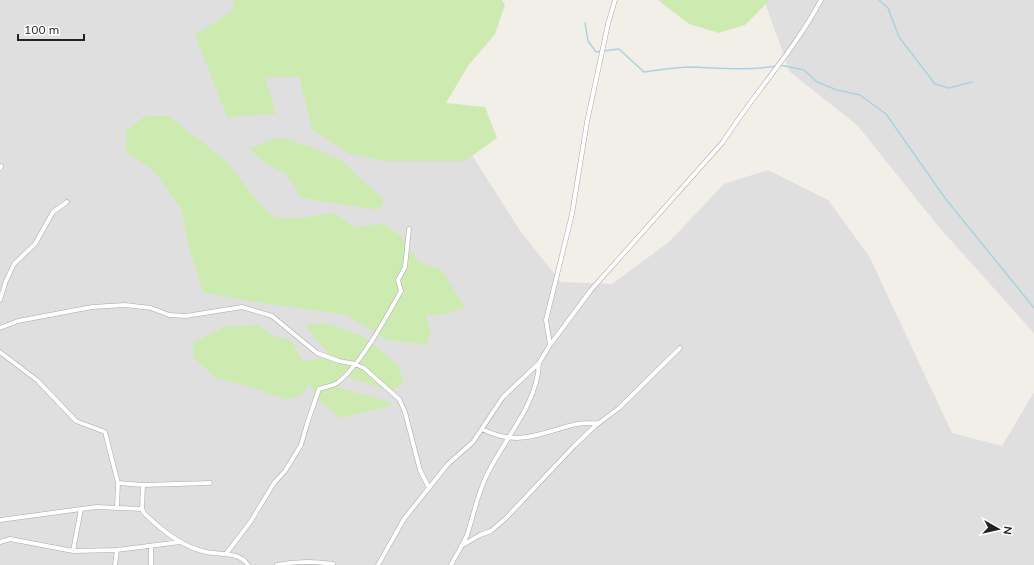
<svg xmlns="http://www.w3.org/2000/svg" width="1034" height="565" font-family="Mulish,sans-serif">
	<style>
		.residential { fill: #e0dfdf }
		.grass { fill: #cdebb0 }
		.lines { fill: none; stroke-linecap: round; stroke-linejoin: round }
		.stream { stroke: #aad3df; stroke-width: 1.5 }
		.minor-casing { stroke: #a9a9a9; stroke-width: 5 }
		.minor { stroke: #fff; stroke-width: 4 }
	</style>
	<rect width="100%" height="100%" fill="#f2efe9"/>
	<path class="residential" d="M0,0h278l183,138 60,94 40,50 51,2 57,-42 55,-58 44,-14 60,30 41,56 83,177 50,13 32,-54v173h-1034z
		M764,0h270v333l-96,-107 -81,-101 -67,-53z"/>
	<path class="grass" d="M234,0h268l3,5 -10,29 -27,32 -22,37 39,4 12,31 -32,23h-81l-34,-7 -38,-25 -13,-52h-34l11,37 -49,3 -32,-82 37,-24z
		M658,0h112l-25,25 -26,8 -30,-9z
		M145,116h23l24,18 36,29 30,39 18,16h23l36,-5 21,15 26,-5 18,12 19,27 22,7 24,38 -24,8h-15l5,18 -5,12 -41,-6 -38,-24 -98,-14 -46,-9 -14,-44 -8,-40 -28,-38 -27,-17v-22z
		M279,137l30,9 32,14 43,40 -5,10 -77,-12 -16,-24 -23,-12 -13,-14z
		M326,323l37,13 34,28 7,17 -12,11 -45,-16 -13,8c19,12 39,9 59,21l-52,13 -22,-17 -9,-17 -8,10 -15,6 -39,-14 -33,-8 -22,-21v-14l31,-16 34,-2 15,11 18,4 12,21 28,-4 -26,-32z"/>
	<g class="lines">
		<path class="stream" d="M879,0l9,8 11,29 36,47 14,4 23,-6
			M585,23l3,18 8,11 23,-3 25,23c15,-2 31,-5 46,-5 29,1 57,4 86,-1
			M780,65l24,5 13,12 20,8 23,5 26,19 59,84 89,110"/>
		<g class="minor-casing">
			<path id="minor" d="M0,168l1,-2
				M0,300l6,-19 8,-17 21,-20 18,-32 14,-10
				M0,328l18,-7 74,-14 33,-2 26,3 18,7 17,1 56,-9 30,9 45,37 22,8 16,3 9,4 35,31 6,13 15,58 9,18
				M550,345l-4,-25 26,-106 15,-92 21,-98 7,-24
				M0,352l38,29 38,40 29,11 13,51 -1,24
				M482,429c38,19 59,3 95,-5 7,-1 14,-1 22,-1
				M118,483l25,2 67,-2
				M143,485l-1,24 2,4c16,16 39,34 62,39 13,3 33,-1 42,13
				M0,520l96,-13 46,2
				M0,542l10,-3 63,12 44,-1 -2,15
				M461,546l19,-11 11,-4 15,-13 68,-72 21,-20 24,-18 61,-60
				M117,550l63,-8
				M73,551l8,-42
				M226,554l25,-33 23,-38 11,-12 16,-26 6,-21 12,-35c6,-2 13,-3 18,-6 23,-17 50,-67 64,-92l-3,-11 7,-13 4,-38
				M151,565v-18
				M277,565c19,-4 37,-4 56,-1
				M378,565l26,-46 44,-55 25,-22 30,-45 36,-34 11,-18 41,-55 132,-148c31,-49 71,-91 98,-142
				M451,565c5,-10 12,-20 16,-30 6,-18 10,-38 18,-56 17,-38 52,-73 54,-115"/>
		</g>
		<use href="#minor" class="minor"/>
	</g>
	<g transform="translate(998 529) rotate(98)" stroke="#ffffff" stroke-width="3" paint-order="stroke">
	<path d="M0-3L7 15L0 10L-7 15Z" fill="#222222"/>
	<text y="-6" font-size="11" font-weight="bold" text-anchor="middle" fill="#222222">N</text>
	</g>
	<path d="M18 34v6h66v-6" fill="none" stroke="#222222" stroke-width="2"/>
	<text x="24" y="34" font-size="12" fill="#222222" stroke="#ffffff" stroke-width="3" paint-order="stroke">100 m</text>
</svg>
